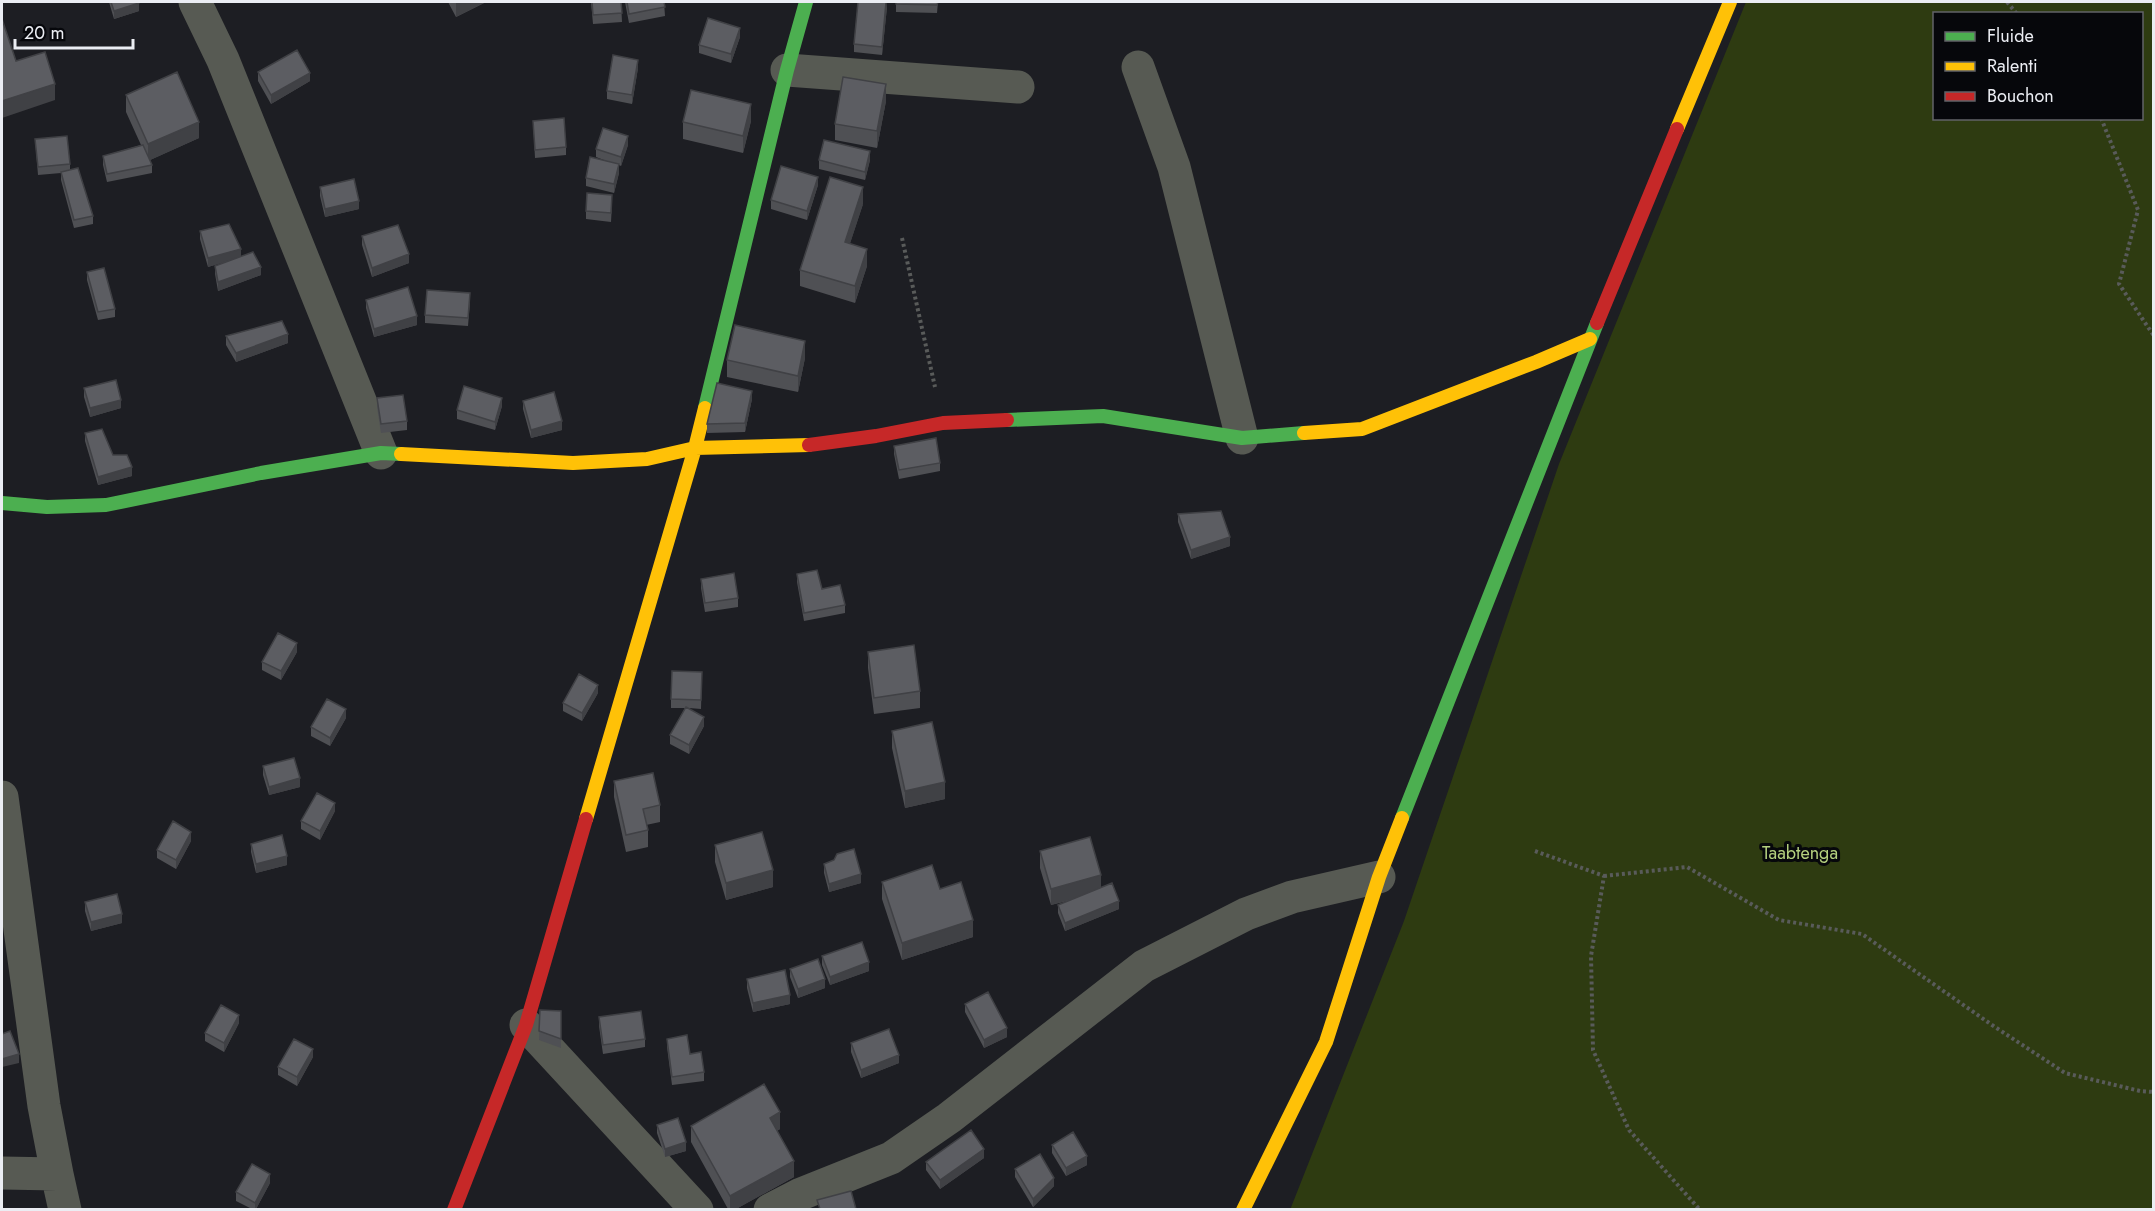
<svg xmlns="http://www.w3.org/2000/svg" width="2155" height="1211" font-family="Jost,sans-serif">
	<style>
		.green { fill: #2e3b11; fill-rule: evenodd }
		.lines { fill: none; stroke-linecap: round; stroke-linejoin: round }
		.path { stroke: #595b5a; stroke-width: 4; stroke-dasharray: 3 3; stroke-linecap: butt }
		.street { stroke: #575a53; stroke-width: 33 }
		.fast { stroke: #4caf50; stroke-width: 14 }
		.slow { stroke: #ffc107; stroke-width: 14 }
		.jam { stroke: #c62828; stroke-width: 14 }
		.wall { fill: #4f5054 }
		.shaded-wall { fill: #404145 }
		.building { fill: #5c5d62; stroke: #404145; stroke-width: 1.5 }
		.labels { text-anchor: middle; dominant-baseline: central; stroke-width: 6; stroke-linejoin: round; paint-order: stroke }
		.park-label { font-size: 18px; fill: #b4d07e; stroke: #06070b }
	</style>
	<rect width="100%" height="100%" fill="#1d1e23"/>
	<path class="green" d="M1746,2h407v1207l-863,1 114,-289 155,-457zM1934,14h208v104h-208z"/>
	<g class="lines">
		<path class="path" d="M2007,2l10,12
			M2101,118l37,92 -19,74 35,52
			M902,238l33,149
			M1535,851l69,25 -13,80 2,94 36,80 71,80
			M1604,876l83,-9 92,53 83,14 130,91 73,48 75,18 14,1"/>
		<path class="street" d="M195,2l28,58 158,393
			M1138,67l36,100 68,271
			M787,70l231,17
			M2,797l42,309 13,68 -55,-1
			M526,1025l171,185
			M57,1174l8,36
			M770,1210l31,-16 90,-36 58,-40 195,-152 102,-52 46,-17 87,-20"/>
		<path class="fast" d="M705,408l82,-338 19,-68
			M1007,420l96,-4 139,22 62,-5
			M2,503l45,4 59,-2 155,-32 120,-20 20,1
			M1402,818l195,-495"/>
		<path class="slow" d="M1677,129l53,-127
			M1304,433l58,-4 174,-67 54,-23
			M401,454l172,9 74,-4 48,-11 114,-3
			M586,819l109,-371 10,-40
			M1243,1210l83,-168 53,-165 23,-59"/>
		<path class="jam" d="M1597,323l80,-194
			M809,445l67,-9 67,-13 64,-3
			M454,1210l72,-185 60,-206"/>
	</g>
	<path class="wall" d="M109,2h30v9l-25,8z
		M448,2h38l-30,15z
		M591,2h30l1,20 -29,2z
		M625,2h39l1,14 -36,7z
		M938,2l-1,11 -41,-1v-8z
		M887,7l-5,48 -28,-3v-8z
		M740,37l-9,26 -32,-10v-8z
		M638,68l-6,36 -25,-5v-8z
		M258,72l52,9 -39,23 -13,-23z
		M126,95l73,43 -49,22 2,5v8l-45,9 -4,-17v-9l38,-11 -15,-33z
		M886,101l-9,47 -42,-8v-16z
		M533,121l33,26v8l-31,3z
		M751,121l-8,32 -60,-14v-17z
		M35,139l35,25v6l23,46v8l-19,4 -13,-48v-7l-23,2z
		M628,145l-7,21 -2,-1v8l-5,20 -28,-7v-8l23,-16 -13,-5v-8z
		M819,160h51l-5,20 -46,-11z
		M818,185l-11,35 -36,-11v-9z
		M320,187l39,22 -34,8 -5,-21z
		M612,204l-1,18 -25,-3v-8z
		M863,204l-13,39 17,23 -12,37 -55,-17v-16z
		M200,231l41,25 20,19 -43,16 -3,-17v-8l9,-4 -16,5 -8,-28z
		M362,236l47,27 -37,14 -10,-32z
		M87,272l28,37v8l-17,3 -11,-40z
		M366,300l51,25 -43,12 -8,-29z
		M470,302l-2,24 -43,-3v-8z
		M226,336l62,7 -52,19 -10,-17z
		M805,358l-7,34 -71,-15v-17z
		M84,388l37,20 -31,9 -6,-20z
		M377,398l30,23v9l-26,3 -4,-26z
		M752,399l-7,33 -38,1v-9z
		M523,401l39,29 -31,8 -8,-29z
		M502,406l-7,24 -38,-11v-9z
		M85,433l47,43 -34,9 -13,-44z
		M894,446l46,17v8l-41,8 -5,-25z
		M1178,514l52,32 -39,13 -13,-37z
		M797,574l48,31v8l-41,8 -7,-39z
		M701,579l37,19v9l-33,5 -4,-24z
		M297,652l-16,28 -19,-10v-8z
		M868,652l52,39v17l-46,6 -6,-46z
		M702,672l-1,37 -12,-1 15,18 -15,28 -19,-10v-9l15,-27h-14v-9z
		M598,693l-16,28 -19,-10v-8z
		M346,718l-16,28 -19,-10v-9z
		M892,731l53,68 -40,9 -13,-60z
		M263,766l37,21 -31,8 -6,-20z
		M614,781l46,24v17l-14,3 2,5v17l-22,5 -12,-55z
		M335,811l-15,29 -19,-11v-8z
		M191,841l-15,28 -19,-11v-8z
		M251,844l36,21 -31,8 -5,-21z
		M715,845l58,42 -47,13 -11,-38z
		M1040,851l61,36 18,22 -54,22 -7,-18v-8l9,-4 -16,4 -11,-37z
		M824,864l37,19 -32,9 -5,-19z
		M882,882l58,7 33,48 -71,23 -20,-61z
		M85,902l37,21 -31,8 -6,-20z
		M822,956l47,15 -39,14 -8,-20z
		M790,969l35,19 -27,10 -8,-21z
		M747,979l43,25 -37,8 -6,-24z
		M965,1004l42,33 -23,11 -19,-36z
		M540,1010l21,1v37l-22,-8z
		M599,1017l46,22v8l-42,7 -4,-28z
		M239,1023l-15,29 -19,-11v-8z
		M667,1039l37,33v9l-32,4 -5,-38z
		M851,1043l48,20 -38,15 -10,-26z
		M313,1057l-16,29 -19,-11v-8z
		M657,1125l29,26 -21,6 -8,-24z
		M691,1126l89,3 -3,2 17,46 -58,32h-8l-37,-67z
		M1052,1145l35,20 -21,11 -14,-23z
		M984,1158l-44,31 -14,-19v-8z
		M1015,1169l39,17 -21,21 -18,-30z
		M270,1183l-14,26h-4l-16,-8v-9z"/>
	<path class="shaded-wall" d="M456,2h30l-30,15z
		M886,2l1,5 -5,48v-8z
		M139,3v8l-25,8v-8z
		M740,28v9l-9,26v-9z
		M638,60v8l-6,36v-9z
		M310,73v8l-39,23v-9z
		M55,84v16l-53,18v-17z
		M886,84v17l-9,47v-17z
		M751,104v17l-8,32v-17z
		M199,122v16l-51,23v-17z
		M628,136v9l-7,21v-9z
		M870,151v9l-5,20v-8z
		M619,164v9l-5,20v-9z
		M818,177v8l-11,35v-9z
		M863,187v17l-18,55v-17z
		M359,201v8l-34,8v-8z
		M241,249v8l-33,10v-9z
		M867,249v17l-12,37v-17z
		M409,254v9l-37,14v-9z
		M261,267v8l-43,16v-9z
		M417,316v9l-43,12v-8z
		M288,334v9l-52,19v-9z
		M805,341v17l-7,34v-16z
		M752,391v8l-7,33v-9z
		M502,398v8l-7,24v-8z
		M121,400v8l-31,9v-9z
		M562,421v9l-31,8v-8z
		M132,467v9l-34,9v-8z
		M1230,537v9l-39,13v-9z
		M297,643v9l-16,28v-9z
		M598,685v8l-16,28v-8z
		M346,709v9l-16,28v-8z
		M704,717v9l-15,28v-9z
		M300,778v9l-31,8v-8z
		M945,782v17l-40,9v-17z
		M335,803v8l-15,29v-9z
		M191,832v9l-15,28v-9z
		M287,856v9l-31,8v-9z
		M773,870v17l-47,13v-17z
		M861,874v9l-32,9v-8z
		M1101,875v16l-50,14v-16z
		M1119,901v8l-54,22v-8z
		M122,914v9l-31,8v-9z
		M973,920v17l-71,23v-17z
		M869,962v9l-39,14v-8z
		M825,979v9l-27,10v-9z
		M790,995v9l-37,8v-9z
		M239,1015v8l-15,29v-9z
		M1007,1028v9l-23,11v-8z
		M313,1049v8l-16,29v-9z
		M19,1054v9l-17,4v-8z
		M899,1055v8l-38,15v-8z
		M780,1112v17l-10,6v-17z
		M686,1142v9l-21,6v-8z
		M984,1149v9l-44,31v-9z
		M1087,1156v9l-21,11v-8z
		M794,1161v16l-58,32h-6v-13z
		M270,1174v9l-14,26h-1v-6z
		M1054,1178v8l-21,21v-8z"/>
	<path class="building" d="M111,2h28v1l-25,8z
		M592,2h29l1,11 -29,2z
		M627,2h37l1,5 -36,7z
		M858,2h28l-4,45 -28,-3z
		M896,2h42l-1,3 -41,-1z
		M708,18l32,10 -9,26 -32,-9z
		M2,19l14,42 29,-9 10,32 -53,17z
		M297,50l13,23 -39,22 -13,-23z
		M613,55l25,5 -6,35 -25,-4z
		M177,72l22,50 -51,22 -22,-49z
		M843,77l43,7 -9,47 -42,-7z
		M691,90l60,14 -8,32 -60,-14z
		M564,118l2,29 -31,3 -2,-29z
		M603,128l25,8 -7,21 -25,-8z
		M67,136l3,28 -32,3 -3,-28z
		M824,140l46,11 -5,21 -46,-12z
		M143,145l9,20 -45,9 -4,-18z
		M590,157l29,7 -5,20 -28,-6z
		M781,166l37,11 -11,34 -36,-11z
		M78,168l15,48 -19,4 -13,-48z
		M830,177l33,10 -18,55 22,7 -12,37 -55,-16z
		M354,179l5,22 -34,8 -5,-22z
		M587,193l25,2 -1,18 -25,-2z
		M229,224l12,25 -33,9 -8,-27z
		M398,225l11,29 -37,14 -10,-32z
		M253,252l8,15 -43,15 -3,-16z
		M104,268l11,41 -17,3 -11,-40z
		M408,287l9,29 -43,13 -8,-29z
		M427,290l43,3 -2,25 -43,-3z
		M282,321l6,13 -52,19 -10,-17z
		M735,325l70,16 -7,35 -71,-16z
		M116,380l5,20 -31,8 -6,-20z
		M717,383l35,8 -7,32 -38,1z
		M464,386l38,12 -7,24 -38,-12z
		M554,392l8,29 -31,9 -8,-29z
		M403,395l4,26 -26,3 -4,-26z
		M102,429l11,26h14l5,12 -34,10 -13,-44z
		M936,438l4,25 -41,7 -5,-24z
		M1221,511l9,26 -39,13 -13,-36z
		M817,570l5,19 18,-4 5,20 -41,8 -7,-39z
		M734,573l4,25 -33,5 -4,-24z
		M278,633l19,10 -16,28 -19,-9z
		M914,645l6,46 -46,7 -6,-46z
		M672,671l30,1 -1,28 -30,-1z
		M579,674l19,11 -16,28 -19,-10z
		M327,699l19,10 -16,29 -19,-11z
		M686,707l18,10 -15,28 -19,-10z
		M932,722l13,60 -40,9 -13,-60z
		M294,758l6,20 -31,9 -6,-21z
		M653,773l7,32 -17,4 5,21 -22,5 -12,-54z
		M317,793l18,10 -15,28 -19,-10z
		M173,821l18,11 -15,28 -19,-10z
		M762,832l11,38 -47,13 -11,-38z
		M282,835l5,21 -31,8 -5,-20z
		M1090,837l11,38 -50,14 -11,-38z
		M854,849l7,25 -32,10 -5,-20 10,-4 3,-6z
		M932,865l8,24 21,-7 12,38 -71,23 -20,-61z
		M1112,883l7,18 -54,22 -7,-18z
		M117,894l5,20 -31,8 -6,-20z
		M862,942l7,20 -39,15 -8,-21z
		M818,959l7,20 -27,10 -8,-20z
		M785,970l5,25 -37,8 -6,-24z
		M988,992l19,36 -23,12 -19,-36z
		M221,1005l18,10 -15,28 -19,-10z
		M540,1010l21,1v28l-22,-8z
		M641,1011l4,28 -42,6 -4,-28z
		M889,1029l10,26 -38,15 -10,-27z
		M10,1031l9,23 -17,5v-25z
		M687,1035l3,19 11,-2 3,20 -32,5 -5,-38z
		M294,1039l19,10 -16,28 -19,-10z
		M764,1084l16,28 -10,6 24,43 -64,35 -39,-70z
		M678,1118l8,24 -21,7 -8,-24z
		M971,1130l13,19 -44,31 -14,-18z
		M1073,1132l14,24 -21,12 -14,-23z
		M1040,1154l14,24 -21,21 -18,-30z
		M252,1164l18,10 -15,29 -19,-11z
		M851,1191l5,18h-36l-3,-9z"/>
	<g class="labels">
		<g class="park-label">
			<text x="1800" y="853">Taabtenga</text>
		</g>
	</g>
	<rect width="2155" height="1211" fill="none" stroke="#ebedf3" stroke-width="6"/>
	<rect x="1933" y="12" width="210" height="108" fill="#06070b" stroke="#626368" stroke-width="1.5"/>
	<rect x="1945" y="32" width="30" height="9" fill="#4caf50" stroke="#626368" stroke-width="1.5"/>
	<text x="1987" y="42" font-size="18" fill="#ebedf3">Fluide</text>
	<rect x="1945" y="62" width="30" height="9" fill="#ffc107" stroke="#626368" stroke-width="1.5"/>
	<text x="1987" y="72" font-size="18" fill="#ebedf3">Ralenti</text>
	<rect x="1945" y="92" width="30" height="9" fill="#c62828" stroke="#626368" stroke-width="1.5"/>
	<text x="1987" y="102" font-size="18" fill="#ebedf3">Bouchon</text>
	<path d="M15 39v9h118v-9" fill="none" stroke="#ebedf3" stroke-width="3"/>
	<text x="24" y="39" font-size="18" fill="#ebedf3" stroke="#06070b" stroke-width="4.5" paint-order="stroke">20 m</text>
</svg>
